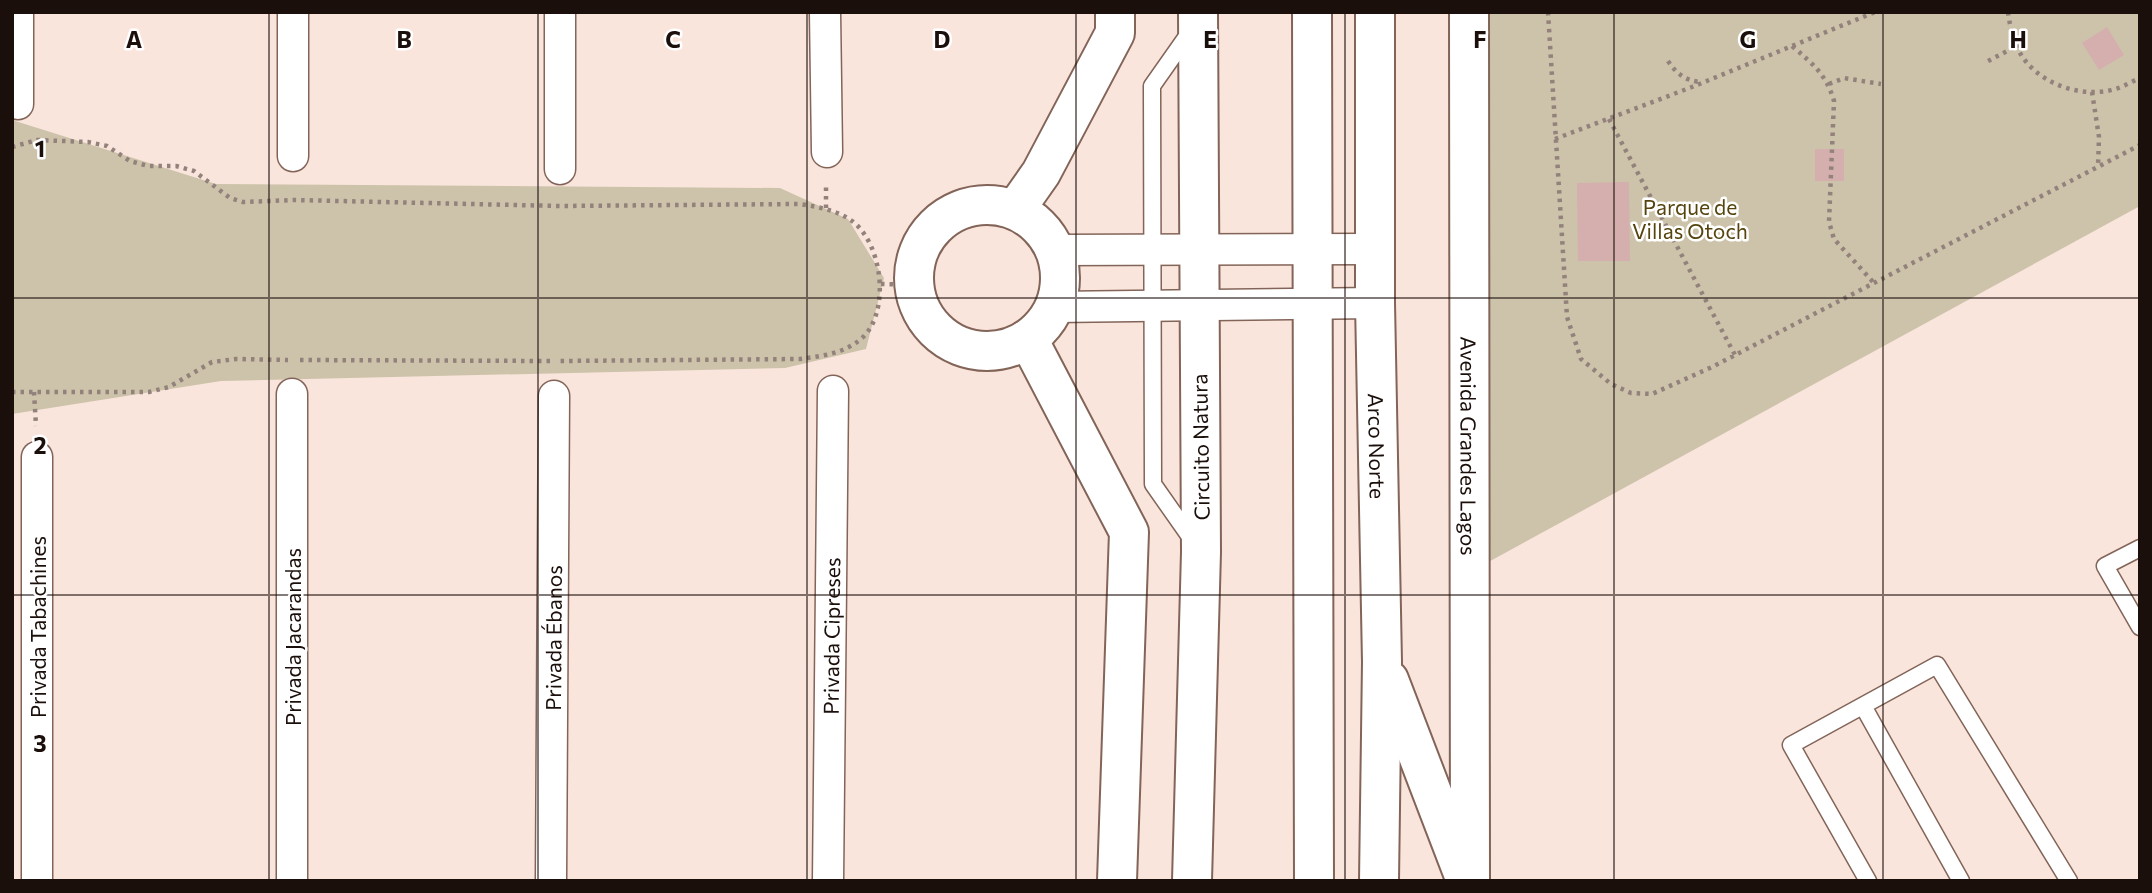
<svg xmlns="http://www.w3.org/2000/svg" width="2152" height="893" font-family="Commissioner,sans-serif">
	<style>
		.green { fill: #cdc3aa }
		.building { fill: #d4afad }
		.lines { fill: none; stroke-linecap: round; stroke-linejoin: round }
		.lane-casing { stroke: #836458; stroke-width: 19 }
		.street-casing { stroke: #836458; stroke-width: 33 }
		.secondary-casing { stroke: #836458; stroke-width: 42 }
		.primary-casing { stroke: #836458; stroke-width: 42 }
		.path { stroke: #93827b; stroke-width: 4.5; stroke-dasharray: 3.5 5; stroke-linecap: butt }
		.lane { stroke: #fff; stroke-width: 16 }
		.street { stroke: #fff; stroke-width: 30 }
		.secondary { stroke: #fff; stroke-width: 38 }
		.primary { stroke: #fff; stroke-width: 38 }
		.grid { fill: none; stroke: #1b0f0b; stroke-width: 2; stroke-opacity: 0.55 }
		.labels { text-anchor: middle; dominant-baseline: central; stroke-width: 5; stroke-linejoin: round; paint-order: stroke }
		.park-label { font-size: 21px; fill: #56440e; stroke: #fff }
		.street-label { font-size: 21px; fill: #1b0f0b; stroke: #fff }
		.grid-label { font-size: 23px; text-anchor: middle; font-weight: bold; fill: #1b0f0b; stroke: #fff; stroke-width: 5; stroke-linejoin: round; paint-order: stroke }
	</style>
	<rect width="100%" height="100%" fill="#fae5dc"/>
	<path class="green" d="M1484,12h656v194l-657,359z
		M12,120l204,64 564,4 68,31 36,59 -18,71 -81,19 -564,13 -209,33z"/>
	<path class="building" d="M2107,27l17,28 -25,15 -17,-27z
		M1815,149h29v32h-29z
		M1629,182l1,79h-52l-1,-78z"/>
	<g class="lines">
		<g class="lane-casing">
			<path id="lane" d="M1190,32l-38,54 1,398 40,57
				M2140,548l-35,18 35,61
				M1863,706l98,175
				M1868,881l-77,-136 146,-80 132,216"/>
		</g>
		<g class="street-casing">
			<g id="street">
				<path d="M293,12v144"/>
				<path d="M560,12v157"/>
				<path d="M825,12l2,140"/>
				<path d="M18,104v-92"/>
				<path d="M1055,250l321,-1"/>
				<path d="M1055,307l320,-4"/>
				<path d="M292,394v487"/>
				<path d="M37,881v-424"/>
				<path id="s1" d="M551,881l3,-485"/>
				<path id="s2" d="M828,881l5,-490"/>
			</g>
		</g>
		<g class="secondary-casing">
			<g id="secondary">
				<path id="s3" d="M1469,12l1,869"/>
				<circle cx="987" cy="278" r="73"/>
				<path d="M1015,210l26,-37 74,-140v-21"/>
				<path d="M1028,339l101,193 -12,349"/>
				<path d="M1192,881l9,-329 -3,-540"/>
			</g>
		</g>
		<g class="primary-casing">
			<g id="primary">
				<path d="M1312,12l2,869"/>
				<path id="s4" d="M1375,12v291l7,359 -3,219"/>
				<path d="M1389,680l77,201"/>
			</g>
		</g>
		<path class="path" d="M1548,12l19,305 14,42 30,25 20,9 21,1 60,-27 428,-222
			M2008,12c2,15 5,28 12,41 18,31 62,46 95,36 9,-2 17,-8 25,-11
			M1792,46c21,18 34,28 42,55l-5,121 5,17 40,44
			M1668,61c8,12 17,20 33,21
			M1988,61l29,-15
			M1829,84l15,-6 37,6
			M2092,92l7,45 -1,30
			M1609,119l126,236
			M1555,139l137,-52 183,-75
			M12,147l25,-7 51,2 19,4 23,15 18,5h28l18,5 36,27 13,4 51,-2 266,6 240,-2c18,3 37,6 52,17 31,23 39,92 9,118 -18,15 -40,17 -61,20l-241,2
			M826,208v-23
			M881,284l33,1
			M300,360l250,1
			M12,392h137l20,-5 43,-25 24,-3 52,1
			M34,392l2,34"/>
		<use href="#lane" class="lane"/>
		<use href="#street" class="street"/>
		<use href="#secondary" class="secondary"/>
		<use href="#primary" class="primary"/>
	</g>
	<path class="grid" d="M269,12v869M538,12v869M807,12v869M1076,12v869M1345,12v869M1614,12v869M1883,12v869M12,298h2128M12,595h2128"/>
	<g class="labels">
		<g class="park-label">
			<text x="1690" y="206">Parque de<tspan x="1690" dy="24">Villas Otoch</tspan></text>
		</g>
		<g class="street-label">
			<text stroke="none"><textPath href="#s3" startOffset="434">Avenida Grandes Lagos</textPath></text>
			<text transform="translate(1200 447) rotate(-91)">Circuito Natura</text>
			<text stroke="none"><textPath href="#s4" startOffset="434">Arco Norte</textPath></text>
			<text transform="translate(37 627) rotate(-90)">Privada Tabachines</text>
			<text stroke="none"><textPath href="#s2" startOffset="245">Privada Cipreses</textPath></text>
			<text transform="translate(292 637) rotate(-90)">Privada Jacarandas</text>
			<text stroke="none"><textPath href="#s1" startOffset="243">Privada Ébanos</textPath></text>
		</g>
	</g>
	<g class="grid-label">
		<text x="134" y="48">A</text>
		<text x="404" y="48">B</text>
		<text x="673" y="48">C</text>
		<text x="942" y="48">D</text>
		<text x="1210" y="48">E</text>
		<text x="1480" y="48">F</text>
		<text x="1748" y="48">G</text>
		<text x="2018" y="48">H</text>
		<text x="40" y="157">1</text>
		<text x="40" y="454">2</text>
		<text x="40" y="752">3</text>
	</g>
	<rect width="2152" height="893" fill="none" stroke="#1b0f0b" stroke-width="28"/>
</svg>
